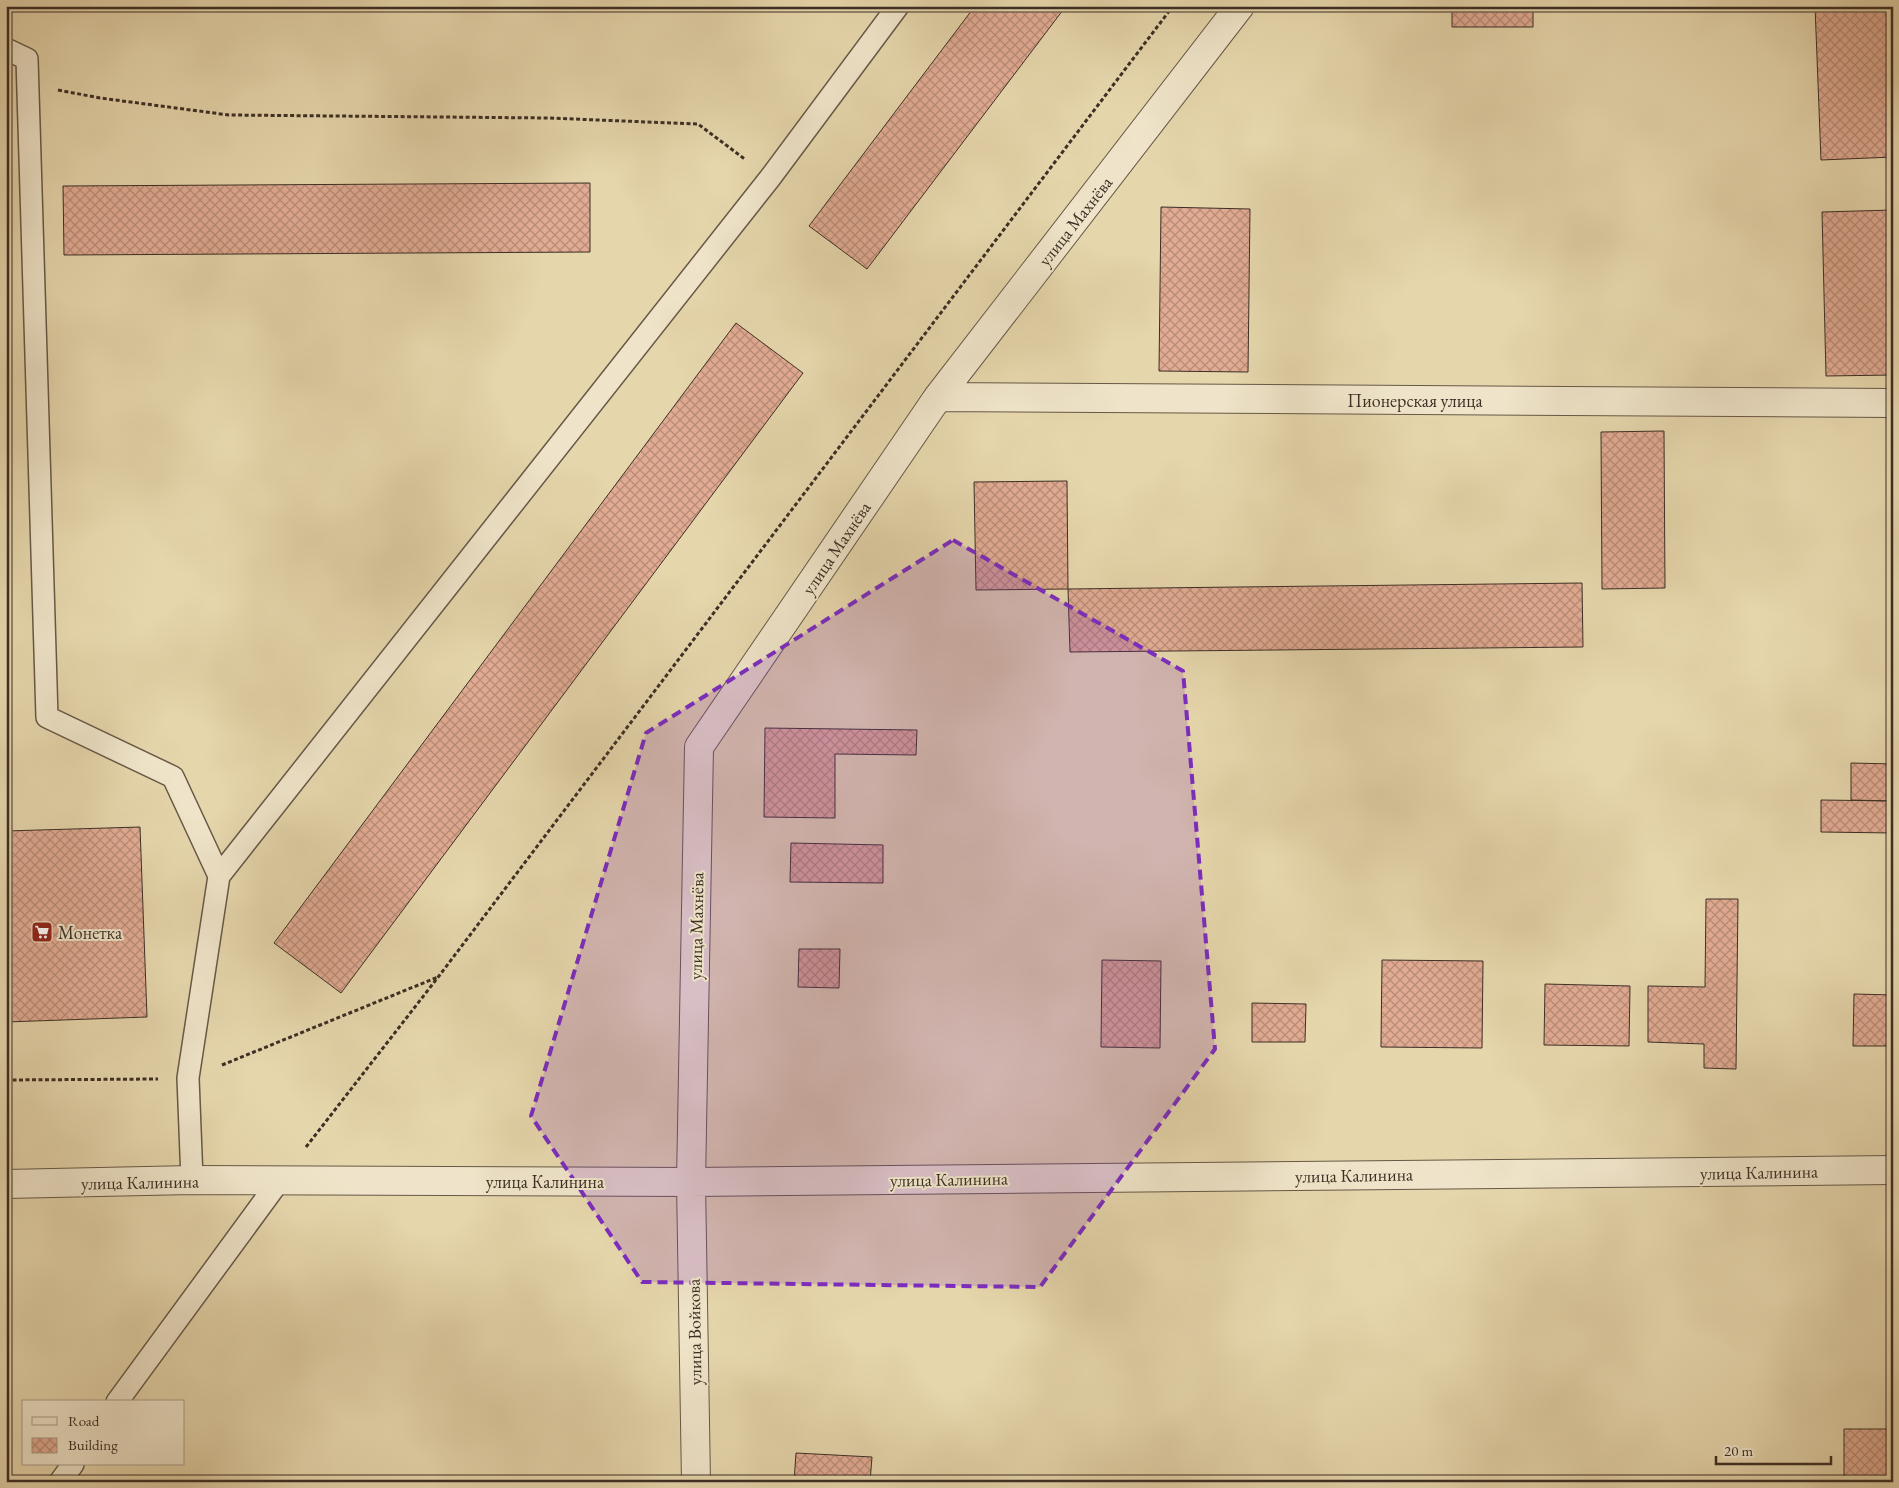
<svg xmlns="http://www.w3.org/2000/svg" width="1899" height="1488" font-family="'EB Garamond',serif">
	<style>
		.building { fill: url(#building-cross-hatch); stroke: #3c2f25 }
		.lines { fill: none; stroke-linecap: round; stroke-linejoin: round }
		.lane-casing { stroke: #665947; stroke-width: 24 }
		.street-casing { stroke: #665947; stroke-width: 30 }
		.path { stroke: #3c2f25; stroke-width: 3; stroke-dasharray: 4 2.5; stroke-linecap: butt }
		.lane { stroke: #efe4c9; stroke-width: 21 }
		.street { stroke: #efe4c9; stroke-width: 28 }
		.marked { fill: #7b2cbf; fill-opacity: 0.2; stroke: #7b2cbf; stroke-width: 4; stroke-dasharray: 10 6; stroke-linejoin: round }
		.labels { text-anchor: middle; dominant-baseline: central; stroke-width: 4; stroke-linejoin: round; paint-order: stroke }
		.street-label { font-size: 18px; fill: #3c2f25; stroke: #efe4c9 }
		.poi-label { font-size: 18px; fill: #3c2f25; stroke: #efe4c9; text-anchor: start }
	</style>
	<defs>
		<pattern id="building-cross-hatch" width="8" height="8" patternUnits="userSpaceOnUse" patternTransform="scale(1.25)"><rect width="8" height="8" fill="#e2ab93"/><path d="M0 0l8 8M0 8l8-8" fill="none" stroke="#b88c78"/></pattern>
	</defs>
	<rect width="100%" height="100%" fill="#e6d6ac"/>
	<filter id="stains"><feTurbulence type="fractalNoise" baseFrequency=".004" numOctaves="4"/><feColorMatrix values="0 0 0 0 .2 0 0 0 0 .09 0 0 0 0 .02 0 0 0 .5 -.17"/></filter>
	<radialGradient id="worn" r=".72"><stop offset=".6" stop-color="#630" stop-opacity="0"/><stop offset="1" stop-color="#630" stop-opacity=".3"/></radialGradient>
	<path class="building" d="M975,6h91l-199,263 -58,-43z
		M1452,6h81v21h-81z
		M1815,6h78v151l-72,3z
		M590,183v69l-526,3 -1,-69z
		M1161,207l89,2 -2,163 -89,-1z
		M1893,210v165l-67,1 -4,-164z
		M736,323l67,50 -462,620 -67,-50z
		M1664,431l1,157 -63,1 -1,-157z
		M1067,481l1,108 -92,1 -2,-108z
		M1582,583l1,64 -513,5 -2,-63z
		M765,728l152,2 -1,25 -81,-1v64l-71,-1z
		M1851,763l42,1v37l-42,-1z
		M1821,800l72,1v32l-72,-1z
		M140,827l7,190 -141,5v-191z
		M791,843l92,2v38l-93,-1z
		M1706,899h32l-2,170 -32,-1v-24l-56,-2v-56l57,1z
		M799,949h41l-1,39 -41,-1z
		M1102,960l59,1 -1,87 -59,-1z
		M1382,960l101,1 -1,87 -101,-1z
		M1545,984l85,2 -1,60 -85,-1z
		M1854,994l39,1v51h-40z
		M1252,1003l54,1 -1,38h-53z
		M1844,1429h49v53h-49z
		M796,1453l76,4 -2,25h-76z"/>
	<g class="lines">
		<g class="lane-casing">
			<path id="lane" d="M6,49l21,10 20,658 126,60 46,99 -31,202 4,102
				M219,876l551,-698 128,-172
				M117,1402l162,-221
				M60,1482l13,-18"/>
		</g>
		<g class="street-casing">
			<path id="street" d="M938,397l955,6
				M6,1184l186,-4 499,2 1202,-12
				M696,1482l-5,-300 8,-435 239,-350 302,-391"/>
		</g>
		<path class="path" d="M58,90l42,8 129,17 319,3 150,6 48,36
			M222,1065l216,-88
			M6,1080l152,-1
			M306,1147l133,-171 734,-970"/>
		<use href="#lane" class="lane"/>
		<use href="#street" class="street"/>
	</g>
	<path class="marked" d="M953,540l230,131 32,378 -175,238 -398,-5 -111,-166 115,-383z"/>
	<defs>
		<g id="supermarket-square" transform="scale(1.125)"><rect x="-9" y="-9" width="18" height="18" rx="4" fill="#8f2418" stroke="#efe4c9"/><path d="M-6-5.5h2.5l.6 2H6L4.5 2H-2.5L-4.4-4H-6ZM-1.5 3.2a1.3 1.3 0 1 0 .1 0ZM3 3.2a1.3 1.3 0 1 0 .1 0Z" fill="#fff"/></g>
	</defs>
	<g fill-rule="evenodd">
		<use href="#supermarket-square" x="42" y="932"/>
	</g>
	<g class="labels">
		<g class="street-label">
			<text transform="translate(1075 221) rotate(-52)">улица Махнёва</text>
			<text x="1415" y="400">Пионерская улица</text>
			<text transform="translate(836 548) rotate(-56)">улица Махнёва</text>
			<text transform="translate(696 926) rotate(-89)">улица Махнёва</text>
			<text transform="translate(1759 1172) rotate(-1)">улица Калинина</text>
			<text transform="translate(1354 1175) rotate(-1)">улица Калинина</text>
			<text transform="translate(949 1179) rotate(-1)">улица Калинина</text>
			<text x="545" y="1181">улица Калинина</text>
			<text transform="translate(140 1182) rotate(-1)">улица Калинина</text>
			<text transform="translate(694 1332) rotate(-91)">улица Войкова</text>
		</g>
		<g class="poi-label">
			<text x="58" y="932">Монетка</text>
		</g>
	</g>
	<rect width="1899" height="1488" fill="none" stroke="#e6d6ac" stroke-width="25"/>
	<rect x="8" y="8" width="1884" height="1473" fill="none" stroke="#3c2f25" stroke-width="2.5"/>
	<rect x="12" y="12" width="1874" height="1463" fill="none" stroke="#3c2f25"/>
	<rect x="22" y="1400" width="162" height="65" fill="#efe4c9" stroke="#a79c87"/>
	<rect x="32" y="1417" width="25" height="8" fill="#efe4c9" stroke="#a79c87"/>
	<text x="68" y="1426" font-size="15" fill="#3c2f25">Road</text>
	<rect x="32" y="1438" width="25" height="15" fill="url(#building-cross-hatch)" stroke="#a79c87"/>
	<text x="68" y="1450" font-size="15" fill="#3c2f25">Building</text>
	<path d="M1716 1456v8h115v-8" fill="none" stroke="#3c2f25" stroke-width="2.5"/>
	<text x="1724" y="1456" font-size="15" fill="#3c2f25" stroke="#efe4c9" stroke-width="4" paint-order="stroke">20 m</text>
	<rect width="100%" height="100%" filter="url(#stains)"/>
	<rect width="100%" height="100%" fill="url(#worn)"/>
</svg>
